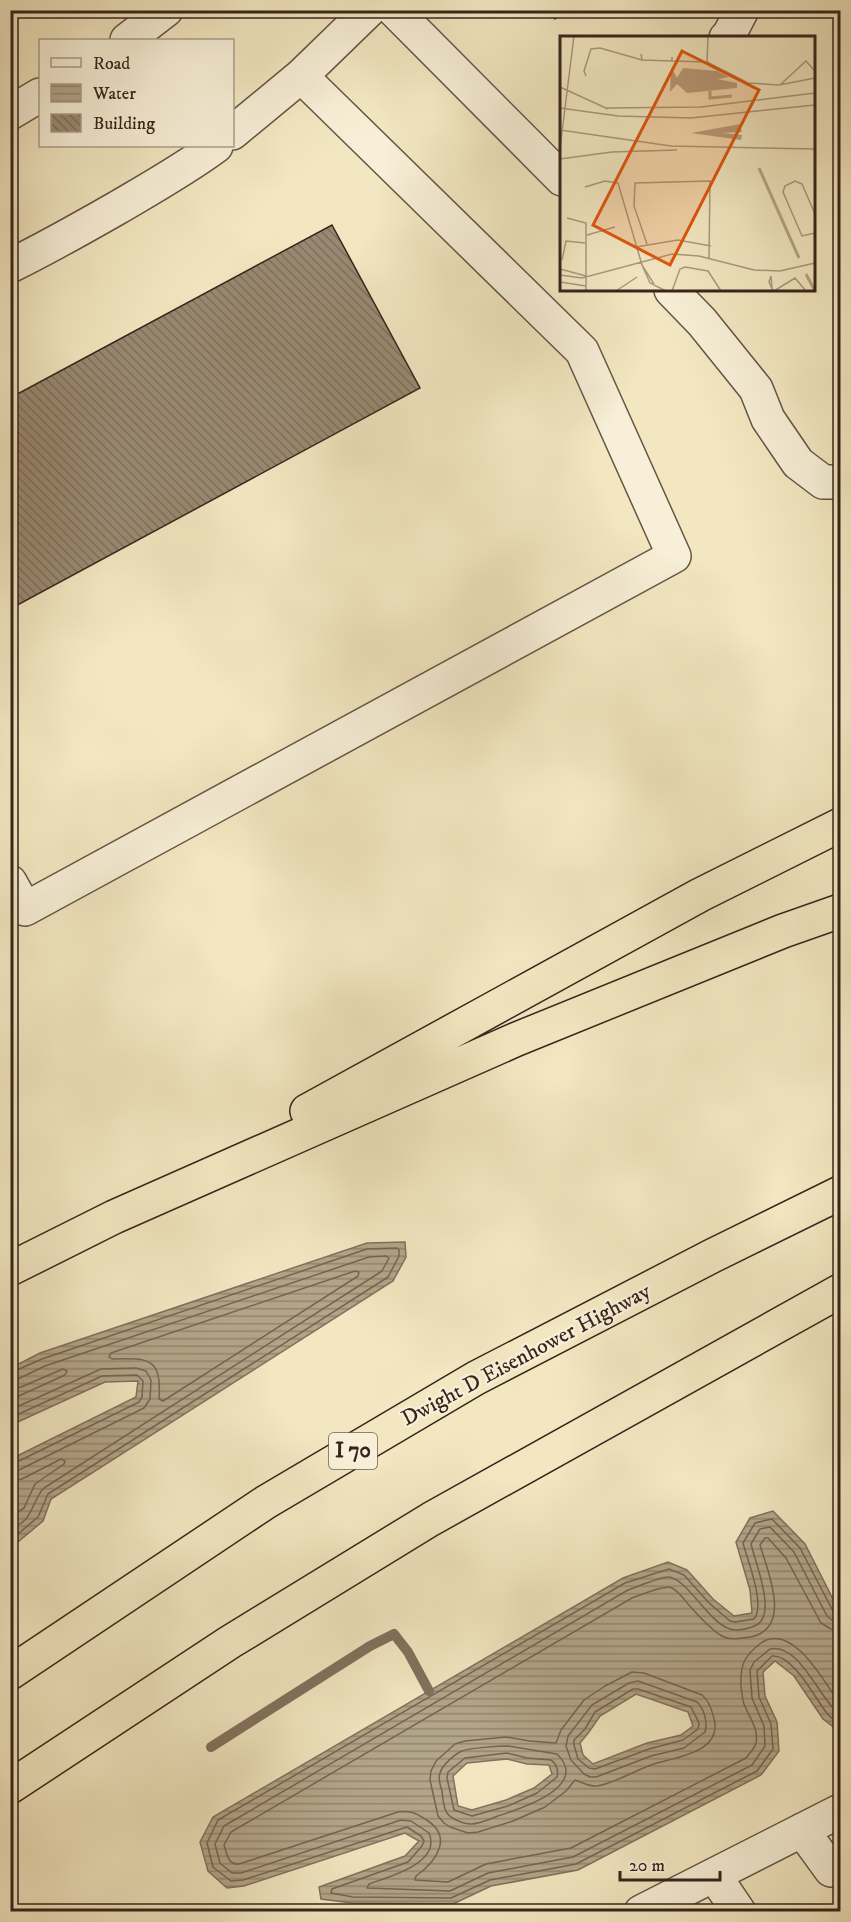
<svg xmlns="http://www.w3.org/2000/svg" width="851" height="1922" font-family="'IM FELL DW Pica',serif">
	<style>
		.water { fill: url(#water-rules); stroke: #82715d; stroke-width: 1.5; fill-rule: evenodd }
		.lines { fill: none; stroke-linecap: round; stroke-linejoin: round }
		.shore { stroke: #766452; stroke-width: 1.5 }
		.stream { stroke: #82715d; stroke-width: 10 }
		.building { fill: url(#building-back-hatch); stroke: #38241c; stroke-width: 1.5 }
		.minor-casing { stroke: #665545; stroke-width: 36 }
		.highway-casing { stroke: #38241c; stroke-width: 36 }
		.minor { stroke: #f7efd7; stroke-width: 33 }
		.highway { stroke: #f2e7c1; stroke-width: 33 }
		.labels { text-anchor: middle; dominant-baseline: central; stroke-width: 5; stroke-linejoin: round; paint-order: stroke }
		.shield { fill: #f7efd7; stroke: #716154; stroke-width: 1.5 }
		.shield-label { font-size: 21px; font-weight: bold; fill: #38241c }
		.street-label { font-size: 22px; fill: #38241c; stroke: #f7efd7 }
		.inset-river { fill: none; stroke: #b3a589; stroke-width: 3 }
		.inset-road { fill: none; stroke: #a8997f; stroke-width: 1.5 }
		.view { fill: #df560d; fill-opacity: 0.15; stroke: #df560d; stroke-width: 3 }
		.inset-edge { fill: none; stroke: #38241c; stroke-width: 3 }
	</style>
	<defs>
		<pattern id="water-rules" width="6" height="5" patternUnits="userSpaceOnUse" patternTransform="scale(1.5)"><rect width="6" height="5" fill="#b3a589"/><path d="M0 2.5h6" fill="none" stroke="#93866f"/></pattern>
		<pattern id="building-back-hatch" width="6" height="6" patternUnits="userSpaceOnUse" patternTransform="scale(1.5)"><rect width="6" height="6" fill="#998972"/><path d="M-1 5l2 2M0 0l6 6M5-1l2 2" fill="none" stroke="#7e705d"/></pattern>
	</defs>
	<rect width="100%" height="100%" fill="#f2e7c1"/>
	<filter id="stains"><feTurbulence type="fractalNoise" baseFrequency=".00333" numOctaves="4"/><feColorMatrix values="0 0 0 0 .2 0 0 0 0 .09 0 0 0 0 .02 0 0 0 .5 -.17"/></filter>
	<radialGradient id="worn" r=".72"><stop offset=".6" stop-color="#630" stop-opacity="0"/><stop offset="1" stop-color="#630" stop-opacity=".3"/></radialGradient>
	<path class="water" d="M405,1242l1,15 -13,24 -342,218 -8,22 -25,21 -7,-3v-80l125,-62 2,-16 -33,1 -94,43v-57l29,-15 327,-110z
		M773,1511l32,33 35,69v119l-17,-13 -29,-43 -19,-15 -12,11 2,24 12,26 2,29 -18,24 -183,95 -87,16 -38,18 -101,-1 -31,-4 -2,-12 86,-31 14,-15 -14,-8 -161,53 -17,2 -19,-17 -8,-29 13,-25 410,-239 45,-16 19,8 26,29 21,17 18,-3 -2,-23 -14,-48 14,-24zM636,1694l52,18 5,14 -12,9 -34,8 -54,21 -10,-9 -3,-12 9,-11 11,-16zM507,1759l20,5 22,1 3,9 -18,14 -28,12 -34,10 -14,-4 -5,-30 14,-13z"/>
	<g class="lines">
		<path class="shore" d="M355,1271l4,1 -1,4 -195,125 -4,-2c3,-42 -11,-41 -47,-40l-3,-2 2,-4z
			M10,1373l32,-14 325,-110 30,-1 2,2v6l-11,21 -340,217 -10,23 -20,17h-8
			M10,1380l8,-1 27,-13 324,-109 17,-1 3,2 -7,13 -338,217c-12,11 -12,39 -34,38
			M10,1389l11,-2 42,-18 4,2 -2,4 -55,25
			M10,1410l91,-41 35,-1 10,3 5,9 -1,19 -6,9 -125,62 -9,2
			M10,1418l92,-42 35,-1 6,6 -1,16 -3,5 -124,61 -5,1
			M10,1481l12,-2 39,-20 4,2 -1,3 -29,20 -11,24 -14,9
			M840,1614h-4l-3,-3 -33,-63 -28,-29 -17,4 -12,20c4,16 23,62 11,76l-19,3 -5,-1 -21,-18 -25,-28 -15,-6 -44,14 -407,237 -11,23 6,24 18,14 12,-1 164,-53 14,9 3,5 -2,5 -14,16 -76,27 -1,4 22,4 98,1 39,-18 86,-16 181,-93 16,-22 -2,-25 -12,-27 -2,-26 15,-15c21,-2 43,42 54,56 4,5 9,9 14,12
			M840,1622l-8,-2 -5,-4 -33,-64 -24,-25 -10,2 -9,15c4,18 29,77 1,83 -6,2 -16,4 -22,2 -21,-6 -44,-52 -62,-52 -8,0 -31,10 -40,13l-404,236 -9,18 5,19 12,10h9l160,-53 10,1 18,12c13,30 -41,44 -60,51l-2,4 83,3 38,-18 85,-16 179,-92 13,-19 -1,-20 -12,-28 -2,-28 4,-8 16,-13c29,-7 50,51 70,66
			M840,1631l-9,-2 -10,-6 -35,-65 -18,-20h-3l-5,7c8,27 33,84 -10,92 -10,1 -19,4 -28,-1 -12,-7 -24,-21 -34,-32 -4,-5 -10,-13 -16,-16 -7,-4 -31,7 -40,10l-401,234 -7,13c3,9 4,20 15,19l159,-52c11,-2 18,1 27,7 29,17 12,42 -9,57l-1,4 33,2 38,-18 85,-16 175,-90c3,-4 9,-10 10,-15 3,-14 -7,-26 -12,-39 -2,-6 -2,-12 -3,-18 -1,-21 3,-30 20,-43 32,-22 65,42 79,61
			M632,1672l12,1 58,22c6,5 9,12 11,20 13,37 -36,42 -59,49 -19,6 -38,19 -57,22 -9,1 -15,-4 -22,-6l-9,11 -21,16 -32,14 -35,11 -10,1 -18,-6 -6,-4 -6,-7 -8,-36 1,-9 5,-10 19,-17 10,-3 41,-4 24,4 26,2 5,-13 23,-30 21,-14z
			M638,1681l59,21c7,7 11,20 8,30l-21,16 -33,8 -55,21h-6l-6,-3 -13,-14 -5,-14 2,-10 24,-31 37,-22z
			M633,1689h5l53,18 8,16 -1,6 -15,11 -34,9 -54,20 -6,-1 -11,-9 -4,-14v-5l11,-11 10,-17z
			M508,1746l49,8c34,33 -38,55 -59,62 -8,3 -18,8 -27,8 -7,0 -20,-5 -24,-11 -4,-6 -4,-15 -5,-22 -2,-6 -4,-13 -2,-18 2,-8 15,-19 22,-22 7,-3 38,-5 46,-5z
			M507,1753l20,5 24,2c5,3 8,11 6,17l-20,16 -29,13 -36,10 -18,-6 -7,-32 1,-6 17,-14z"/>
		<path class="stream" d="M211,1747l159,-101 24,-12 14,18 21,39"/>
	</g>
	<path class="building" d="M547,10h17l-9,9z
		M332,225l88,163 -410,221v-211z"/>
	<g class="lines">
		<g class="minor-casing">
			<path id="minor" d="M394,10l168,169
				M726,38l3,-3 13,-25
				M127,40l39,-30
				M10,113l30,-18
				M232,133l69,-57 68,-66
				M10,266c37,-18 72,-38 107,-58 34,-20 68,-39 99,-62
				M671,290l31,32 54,67 12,30 30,44 25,19h17
				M10,882l15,27 649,-353 -92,-205 -281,-275
				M802,1830l29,40
				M714,1875l25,37
				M641,1912l199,-101"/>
		</g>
		<g class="highway-casing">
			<path id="highway" d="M307,1111l393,-216 140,-70
				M10,1269l104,-52 403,-178 266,-108 57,-20
				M10,1673l256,-171 210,-124 236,-122 128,-63
				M10,1787l220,-145 201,-123 409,-228"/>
		</g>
		<use href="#minor" class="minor"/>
		<use href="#highway" class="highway"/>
	</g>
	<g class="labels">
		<rect class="shield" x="329" y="1433" width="48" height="36" rx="4.5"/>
		<g class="shield-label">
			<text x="353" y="1451">I 70</text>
		</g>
		<g class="street-label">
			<text transform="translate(526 1355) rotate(-28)">Dwight D Eisenhower Highway</text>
		</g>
	</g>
	<g transform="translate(560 36)">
		<rect width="255" height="255" fill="#f2e7c1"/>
		<path d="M111,31l6,11 6,-10 34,3 12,6 -11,2 19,4v5l-50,5 -10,-9 -7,8zM180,88l2,8 -20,1 20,2 -1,5 -50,-7z" fill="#b3a589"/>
		<path class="inset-river" d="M150,55v7l22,-2M199,132l40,90M246,238l9,17"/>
		<path class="inset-road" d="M148,0l-1,26 41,21 31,2 36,-7M112,21v4l35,1M82,24l30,1M26,40l-2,-5 7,-22 9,-1 42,12 -1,-6M220,49l26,-24 9,10M0,51l48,22M0,72l58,8 73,2 124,-13M47,72l94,-1 114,-14M0,94l111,16 144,3M0,112l14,-112M0,123l52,-7 65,-2M25,151l20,-6 13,2 24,82M255,178l-13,-30 -7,-3 -10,5 -2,6 19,44 13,-3M7,182l19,5v68M27,199l28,-8M87,208l-13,-38 1,-23 75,-2 -1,77M76,211l42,-7 33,6M2,224l4,-19 19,2M0,233l26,7M0,239l22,3 90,-24 27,2 55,14 26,1 35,-8M0,246l26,4M94,248l-12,-19 8,18 16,8M212,252l-1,-12 -2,6 4,9M56,255l21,-14M112,255l8,-22 5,-2 23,4 13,20M214,255l21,-13 11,13"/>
		<path class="view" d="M122,15l77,39 -89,175 -77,-40z"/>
		<rect width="255" height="255" class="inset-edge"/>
	</g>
	<rect width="851" height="1922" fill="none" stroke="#f2e7c1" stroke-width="36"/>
	<rect x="12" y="12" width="827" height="1898" fill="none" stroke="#38241c" stroke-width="3"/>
	<rect x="18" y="18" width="815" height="1886" fill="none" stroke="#38241c" stroke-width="1.5"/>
	<rect x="39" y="39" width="195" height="108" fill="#f7efd7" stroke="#ab9e8c" stroke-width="1.5"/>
	<rect x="51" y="58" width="30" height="9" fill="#f7efd7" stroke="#ab9e8c" stroke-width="1.5"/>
	<text x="93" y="69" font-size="18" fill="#38241c">Road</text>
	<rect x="51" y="84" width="30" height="18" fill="url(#water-rules)" stroke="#ab9e8c" stroke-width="1.5"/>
	<text x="93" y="99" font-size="18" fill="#38241c">Water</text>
	<rect x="51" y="114" width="30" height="18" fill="url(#building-back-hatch)" stroke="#ab9e8c" stroke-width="1.5"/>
	<text x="93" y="129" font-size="18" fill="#38241c">Building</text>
	<path d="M620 1871v9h100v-9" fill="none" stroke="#38241c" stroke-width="3"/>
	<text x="629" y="1871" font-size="18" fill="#38241c" stroke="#f7efd7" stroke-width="4.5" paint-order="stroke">20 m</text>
	<rect width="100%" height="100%" filter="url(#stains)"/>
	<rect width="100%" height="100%" fill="url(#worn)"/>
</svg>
